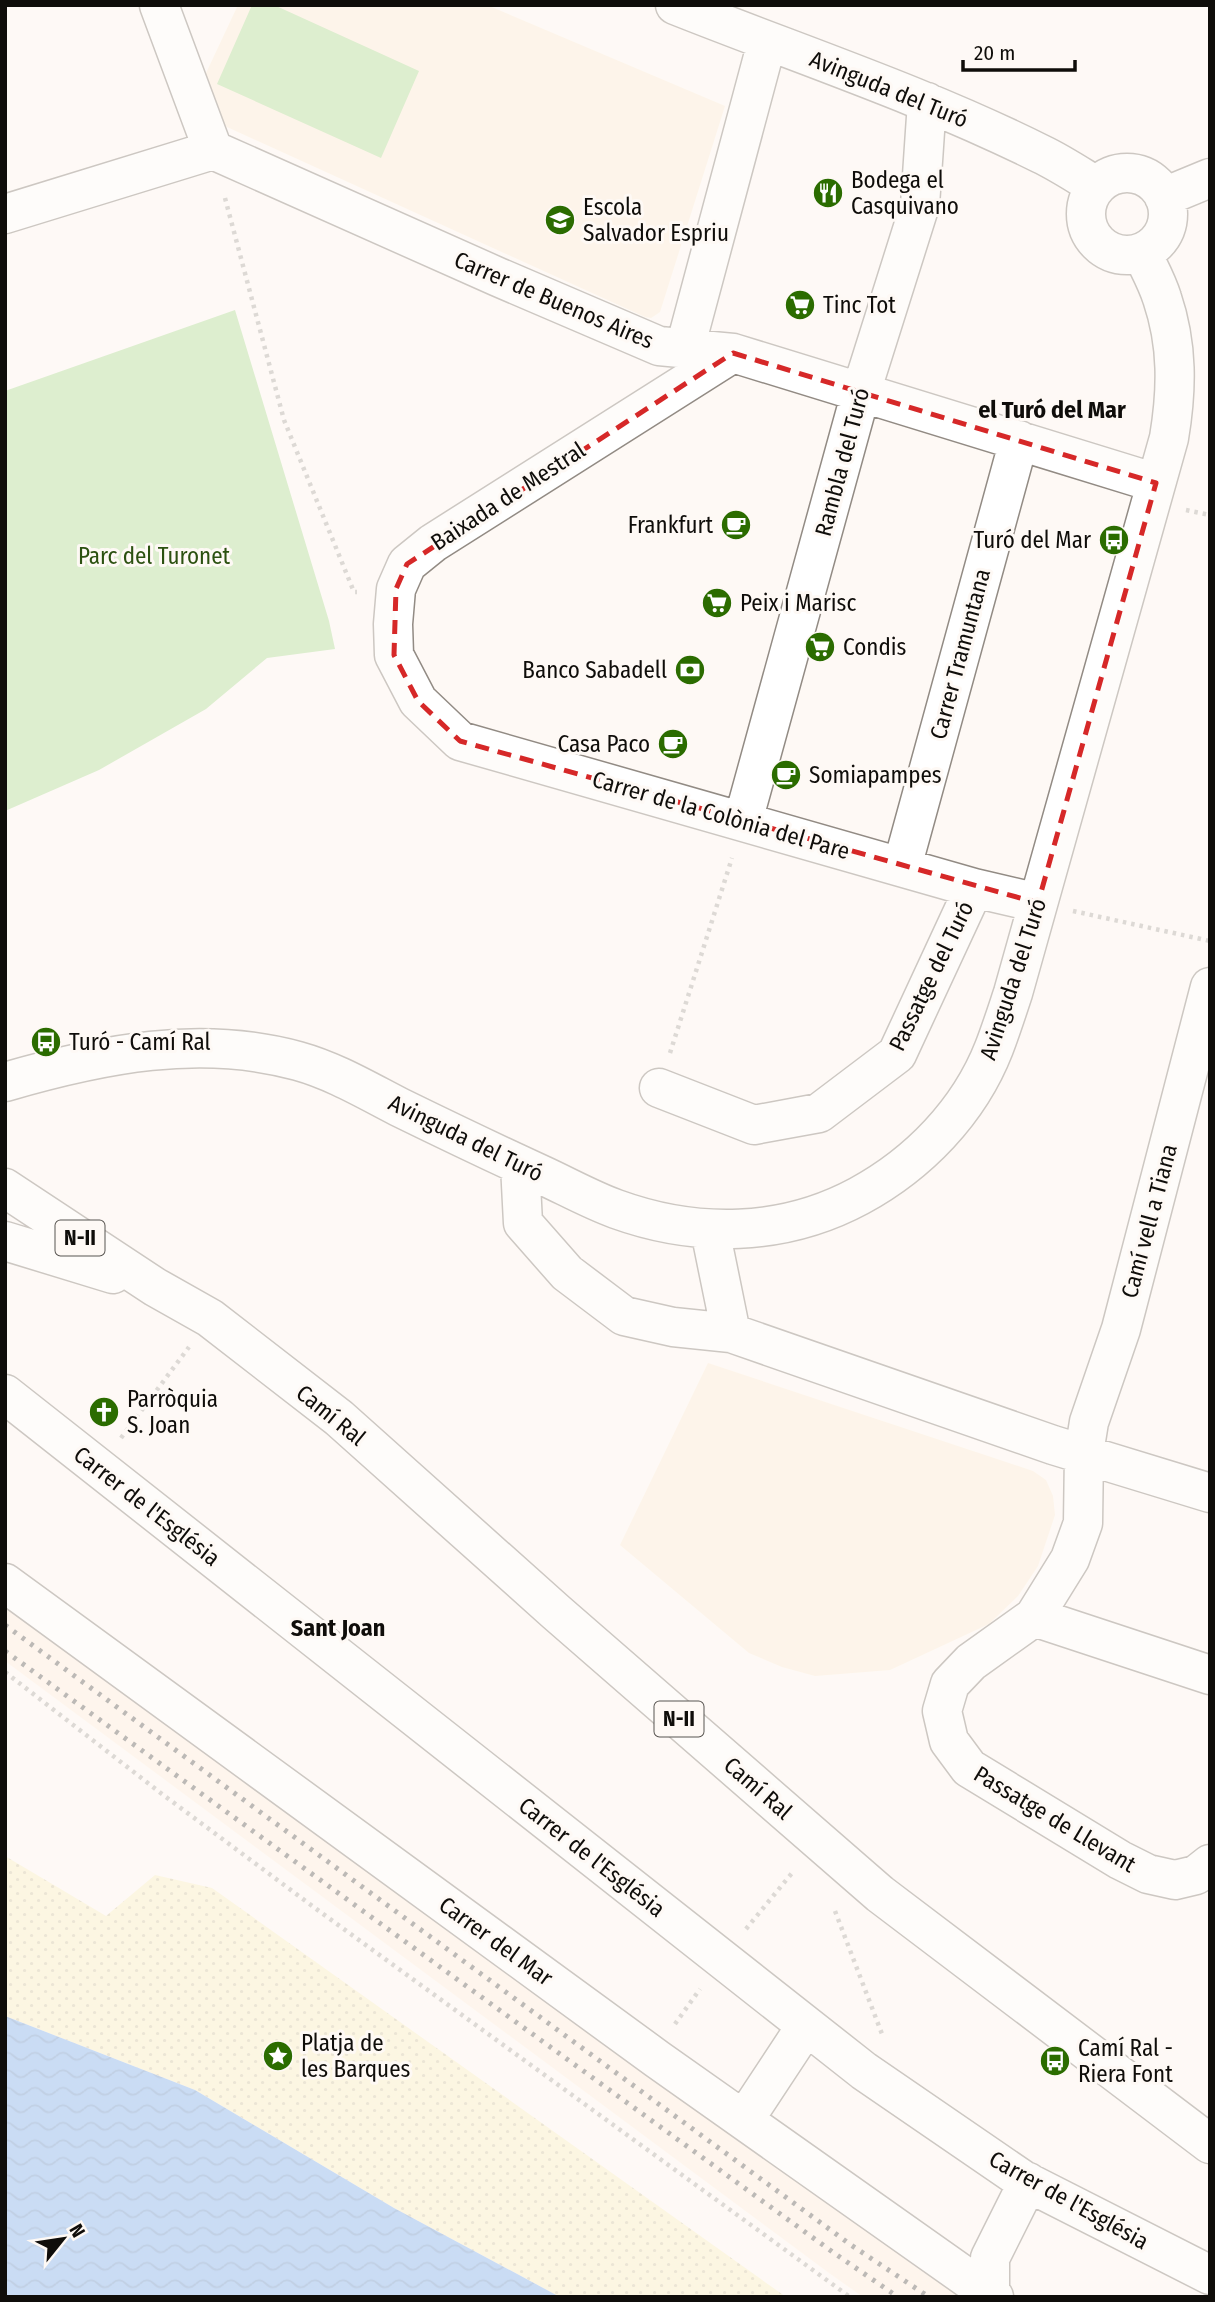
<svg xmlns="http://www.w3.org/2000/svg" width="1215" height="2302" font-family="'Fira Sans Condensed',sans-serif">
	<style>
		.built { fill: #fff0e3 }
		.education { fill: #fdeedb }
		.green { fill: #b6dfa0 }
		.sand { fill: url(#sand-dots) }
		.water { fill: url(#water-waves) }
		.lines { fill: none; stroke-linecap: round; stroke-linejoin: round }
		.minor-casing { stroke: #928b84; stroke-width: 41 }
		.major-casing { stroke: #928b84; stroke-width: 41 }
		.path { stroke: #b5b1ad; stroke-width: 4.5; stroke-dasharray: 3.5 5; stroke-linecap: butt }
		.minor { stroke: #fff; stroke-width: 38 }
		.major { stroke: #fff; stroke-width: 38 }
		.rail { stroke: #6e6b68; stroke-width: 5; stroke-dasharray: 3.5 7; stroke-linecap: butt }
		.marked { fill: none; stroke: #d62828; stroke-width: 5; stroke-dasharray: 14 9; stroke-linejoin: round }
		.labels { text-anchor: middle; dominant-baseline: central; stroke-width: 6; stroke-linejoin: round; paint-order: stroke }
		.shield { fill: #fef9f5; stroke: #575450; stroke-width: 2 }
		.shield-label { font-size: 21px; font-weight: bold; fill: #0f0d0a }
		.street-label { font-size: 23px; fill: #0f0d0a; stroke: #fef9f5 }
		.poi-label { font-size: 23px; fill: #0f0d0a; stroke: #fef9f5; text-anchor: start }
		.park-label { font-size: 23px; fill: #2c5111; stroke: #fef9f5 }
		.neighbourhood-label { font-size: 24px; font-weight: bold; fill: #0f0d0a; stroke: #fef9f5 }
	</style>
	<defs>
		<pattern id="sand-dots" width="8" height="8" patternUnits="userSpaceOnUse" patternTransform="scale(1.75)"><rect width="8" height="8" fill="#fbf1cb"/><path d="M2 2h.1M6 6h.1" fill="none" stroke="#d6cdad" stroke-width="1.8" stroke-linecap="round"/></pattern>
		<pattern id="water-waves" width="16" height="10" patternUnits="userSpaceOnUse" patternTransform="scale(1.75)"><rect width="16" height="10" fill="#8cb8f2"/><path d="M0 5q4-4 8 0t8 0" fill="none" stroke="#789dce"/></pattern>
	</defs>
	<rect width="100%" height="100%" fill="#fef9f5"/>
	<path class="built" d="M5,1600l963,697h-105l-34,-24 -824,-612z"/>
	<path class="education" d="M238,5h249l238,101 -65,206 -9,6 -6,-1 -418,-190 -15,-12 -13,-27z
		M708,1363l325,108 13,9 7,16 2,19 -17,51 -20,30 -29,28 -99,46 -75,6 -33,-9 -33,-14 -129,-108z"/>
	<path class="green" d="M252,5h22l145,66 -38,87 -164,-74z
		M235,310l94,311 6,28 -68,9 -61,51 -107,61 -94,41v-420z"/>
	<path class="sand" d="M5,1856l101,60 49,-41 57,13 574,409h-226l-166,-89 -199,-118 -190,-74z"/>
	<path class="water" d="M5,2016l190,74 199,118 166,89h-555z"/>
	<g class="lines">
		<g class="minor-casing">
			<path id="minor" d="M159,5l54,145
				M675,5c123,49 248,90 366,149 19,9 37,21 55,32
				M1086 214a41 41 0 1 1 82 0a41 41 0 1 1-82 0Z
				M1164,197l46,-19
				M5,214l208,-64 285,127 161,69 74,7 423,130
				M685,348l82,-306
				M733,353l-300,190 -26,21 -11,25 -3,35 1,31 24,46 42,40 514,147 64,15
				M743,821l118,-429 59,-187 7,-103
				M902,867l117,-427
				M1210,987l-89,342 -32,93 -5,31 -1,70 -13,36 -36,58 -63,45 -21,22 -8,27 7,30 20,27 151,92 28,14 27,6 21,-5 14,-11
				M5,1082c96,-28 195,-48 293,-21 36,10 68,29 101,46 47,23 95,46 143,68 24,11 49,25 74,34 80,29 167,28 243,-13 59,-32 110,-84 135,-148 7,-18 13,-37 19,-55l156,-555c8,-48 9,-93 -7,-140 -5,-16 -13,-30 -20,-45
				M659,1088l95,37 65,-12 78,-59 77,-166
				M520,1165l3,58 44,50 57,43 49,11 58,6
				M710,1230l21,103 322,112 157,48
				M5,1394l859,677 159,109 187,95
				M5,1583l652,476 337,238
				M1034,1617l176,58
				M744,2120l62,-94
				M990,2294v-36l38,-76"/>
		</g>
		<g class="major-casing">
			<path id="major" d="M5,1188l150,99 55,31 129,100 217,194 324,282 330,250
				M5,1241l108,33"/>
		</g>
		<path class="path" d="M225,198l59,222 70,172h3
			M1186,510l24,5
			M1073,911l137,30
			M670,1053l62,-195
			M121,1438l68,-91
			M5,1672l157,122 157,117 531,386
			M835,1911l47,123
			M746,1929l46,-56
			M675,2024l25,-35"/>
		<use href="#minor" class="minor"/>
		<use href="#major" class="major"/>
		<path class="rail" d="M5,1625l846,620 78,52
			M5,1651l829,602 64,44"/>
	</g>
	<path d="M0 0H1215V2302H0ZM733,353l423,130 -118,420 -578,-162 -42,-40 -24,-46 2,-66 11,-25z" fill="#fef9f5" fill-opacity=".55" fill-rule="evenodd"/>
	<path class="marked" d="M733,353l423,130 -118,420 -578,-162 -42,-40 -24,-46 2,-66 11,-25z"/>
	<defs>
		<g id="restaurant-disc" transform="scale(1.575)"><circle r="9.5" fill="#2b6c00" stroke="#fef9f5"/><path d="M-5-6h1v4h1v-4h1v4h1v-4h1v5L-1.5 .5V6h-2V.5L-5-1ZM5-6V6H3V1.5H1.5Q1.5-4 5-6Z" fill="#fff"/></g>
		<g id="school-disc" transform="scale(1.575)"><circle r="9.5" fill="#2b6c00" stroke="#fef9f5"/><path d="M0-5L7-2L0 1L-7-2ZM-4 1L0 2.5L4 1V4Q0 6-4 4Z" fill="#fff"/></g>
		<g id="supermarket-disc" transform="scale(1.575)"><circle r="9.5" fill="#2b6c00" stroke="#fef9f5"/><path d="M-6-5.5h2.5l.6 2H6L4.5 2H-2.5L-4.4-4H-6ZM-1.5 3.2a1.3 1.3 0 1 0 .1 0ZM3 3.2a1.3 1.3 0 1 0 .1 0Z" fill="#fff"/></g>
		<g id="cafe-disc" transform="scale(1.575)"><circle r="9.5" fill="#2b6c00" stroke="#fef9f5"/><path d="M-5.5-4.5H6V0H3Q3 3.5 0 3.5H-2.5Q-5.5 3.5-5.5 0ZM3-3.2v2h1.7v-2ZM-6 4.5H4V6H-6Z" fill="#fff"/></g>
		<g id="bus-disc" transform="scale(1.575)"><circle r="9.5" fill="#2b6c00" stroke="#fef9f5"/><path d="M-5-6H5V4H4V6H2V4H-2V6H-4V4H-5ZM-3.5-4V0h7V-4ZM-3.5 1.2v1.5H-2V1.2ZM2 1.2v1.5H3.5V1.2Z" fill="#fff"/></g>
		<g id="bank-disc" transform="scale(1.575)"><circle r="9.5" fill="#2b6c00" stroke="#fef9f5"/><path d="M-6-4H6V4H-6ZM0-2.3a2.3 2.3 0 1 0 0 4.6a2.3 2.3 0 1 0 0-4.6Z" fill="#fff"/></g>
		<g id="church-disc" transform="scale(1.575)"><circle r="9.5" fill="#2b6c00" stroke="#fef9f5"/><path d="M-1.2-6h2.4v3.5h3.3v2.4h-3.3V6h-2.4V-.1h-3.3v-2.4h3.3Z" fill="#fff"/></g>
		<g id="sight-disc" transform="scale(1.575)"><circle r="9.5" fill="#2b6c00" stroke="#fef9f5"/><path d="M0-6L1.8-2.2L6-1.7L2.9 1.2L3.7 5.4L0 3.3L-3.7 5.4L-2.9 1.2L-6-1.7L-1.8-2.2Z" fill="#fff"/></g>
	</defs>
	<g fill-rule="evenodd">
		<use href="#restaurant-disc" x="828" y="193"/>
		<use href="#school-disc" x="560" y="220"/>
		<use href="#supermarket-disc" x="800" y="305"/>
		<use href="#cafe-disc" x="736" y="525"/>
		<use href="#bus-disc" x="1114" y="540"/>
		<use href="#supermarket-disc" x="717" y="603"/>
		<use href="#supermarket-disc" x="820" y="647"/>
		<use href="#bank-disc" x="690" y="670"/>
		<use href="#cafe-disc" x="673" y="744"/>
		<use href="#cafe-disc" x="786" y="775"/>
		<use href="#bus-disc" x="46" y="1042"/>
		<use href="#church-disc" x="104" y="1412"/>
		<use href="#sight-disc" x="278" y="2056"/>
		<use href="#bus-disc" x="1055" y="2061"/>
	</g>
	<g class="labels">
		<g class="shield">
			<rect x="55.5" y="1220.5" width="49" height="35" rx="5"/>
			<rect x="654.5" y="1701.5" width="49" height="35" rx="5"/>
		</g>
		<g class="shield-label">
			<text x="80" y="1238">N-II</text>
			<text x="679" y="1719">N-II</text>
		</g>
		<g class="street-label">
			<text transform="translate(889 89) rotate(22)">Avinguda del Turó</text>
			<text transform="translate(554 300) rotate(23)">Carrer de Buenos Aires</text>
			<text transform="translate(842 462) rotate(-75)">Rambla del Turó</text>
			<text transform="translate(508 496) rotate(-33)">Baixada de Mestral</text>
			<text transform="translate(960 654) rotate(-75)">Carrer Tramuntana</text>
			<text transform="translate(721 815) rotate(16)">Carrer de la Colònia del Pare</text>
			<text transform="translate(931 976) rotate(-64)">Passatge del Turó</text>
			<text transform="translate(1013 979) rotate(-72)">Avinguda del Turó</text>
			<text transform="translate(466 1138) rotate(26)">Avinguda del Turó</text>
			<text transform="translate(1149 1221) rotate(-75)">Camí vell a Tiana</text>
			<text transform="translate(331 1415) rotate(39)">Camí Ral</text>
			<text transform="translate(147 1506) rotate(38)">Carrer de l'Església</text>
			<text transform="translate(758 1788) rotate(41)">Camí Ral</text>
			<text transform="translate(1055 1819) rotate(31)">Passatge de Llevant</text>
			<text transform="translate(592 1857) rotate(38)">Carrer de l'Església</text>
			<text transform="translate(496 1941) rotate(36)">Carrer del Mar</text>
			<text transform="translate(1069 2200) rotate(29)">Carrer de l'Església</text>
		</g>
		<g class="poi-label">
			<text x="851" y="180">Bodega el<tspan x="851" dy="26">Casquivano</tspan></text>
			<text x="583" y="207">Escola<tspan x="583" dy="26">Salvador Espriu</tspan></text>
			<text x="823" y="305">Tinc Tot</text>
			<text x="713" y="525" text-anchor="end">Frankfurt</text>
			<text x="1091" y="540" text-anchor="end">Turó del Mar</text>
			<text x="740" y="603">Peix i Marisc</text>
			<text x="843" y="647">Condis</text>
			<text x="667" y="670" text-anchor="end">Banco Sabadell</text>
			<text x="650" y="744" text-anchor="end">Casa Paco</text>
			<text x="809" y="775">Somiapampes</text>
			<text x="69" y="1042">Turó - Camí Ral</text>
			<text x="127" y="1399">Parròquia<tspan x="127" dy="26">S. Joan</tspan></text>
			<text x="301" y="2043">Platja de<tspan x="301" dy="26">les Barques</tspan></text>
			<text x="1078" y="2048">Camí Ral -<tspan x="1078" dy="26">Riera Font</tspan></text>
		</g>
		<g class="park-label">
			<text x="154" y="556">Parc del Turonet</text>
		</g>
		<g class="neighbourhood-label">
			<text x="1052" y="410">el Turó del Mar</text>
			<text x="338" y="1628">Sant Joan</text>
		</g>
	</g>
	<rect width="1215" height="2302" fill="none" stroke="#0f0d0a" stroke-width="14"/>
	<g transform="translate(63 2239) rotate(60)" stroke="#fef9f5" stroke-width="5" paint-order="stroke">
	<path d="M0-5L12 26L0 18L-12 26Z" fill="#0f0d0a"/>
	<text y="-10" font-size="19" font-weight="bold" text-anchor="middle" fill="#0f0d0a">N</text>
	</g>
	<path d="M963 60v10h112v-10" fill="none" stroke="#0f0d0a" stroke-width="3.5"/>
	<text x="974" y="60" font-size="21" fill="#0f0d0a" stroke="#fef9f5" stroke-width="5" paint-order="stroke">20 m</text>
</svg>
